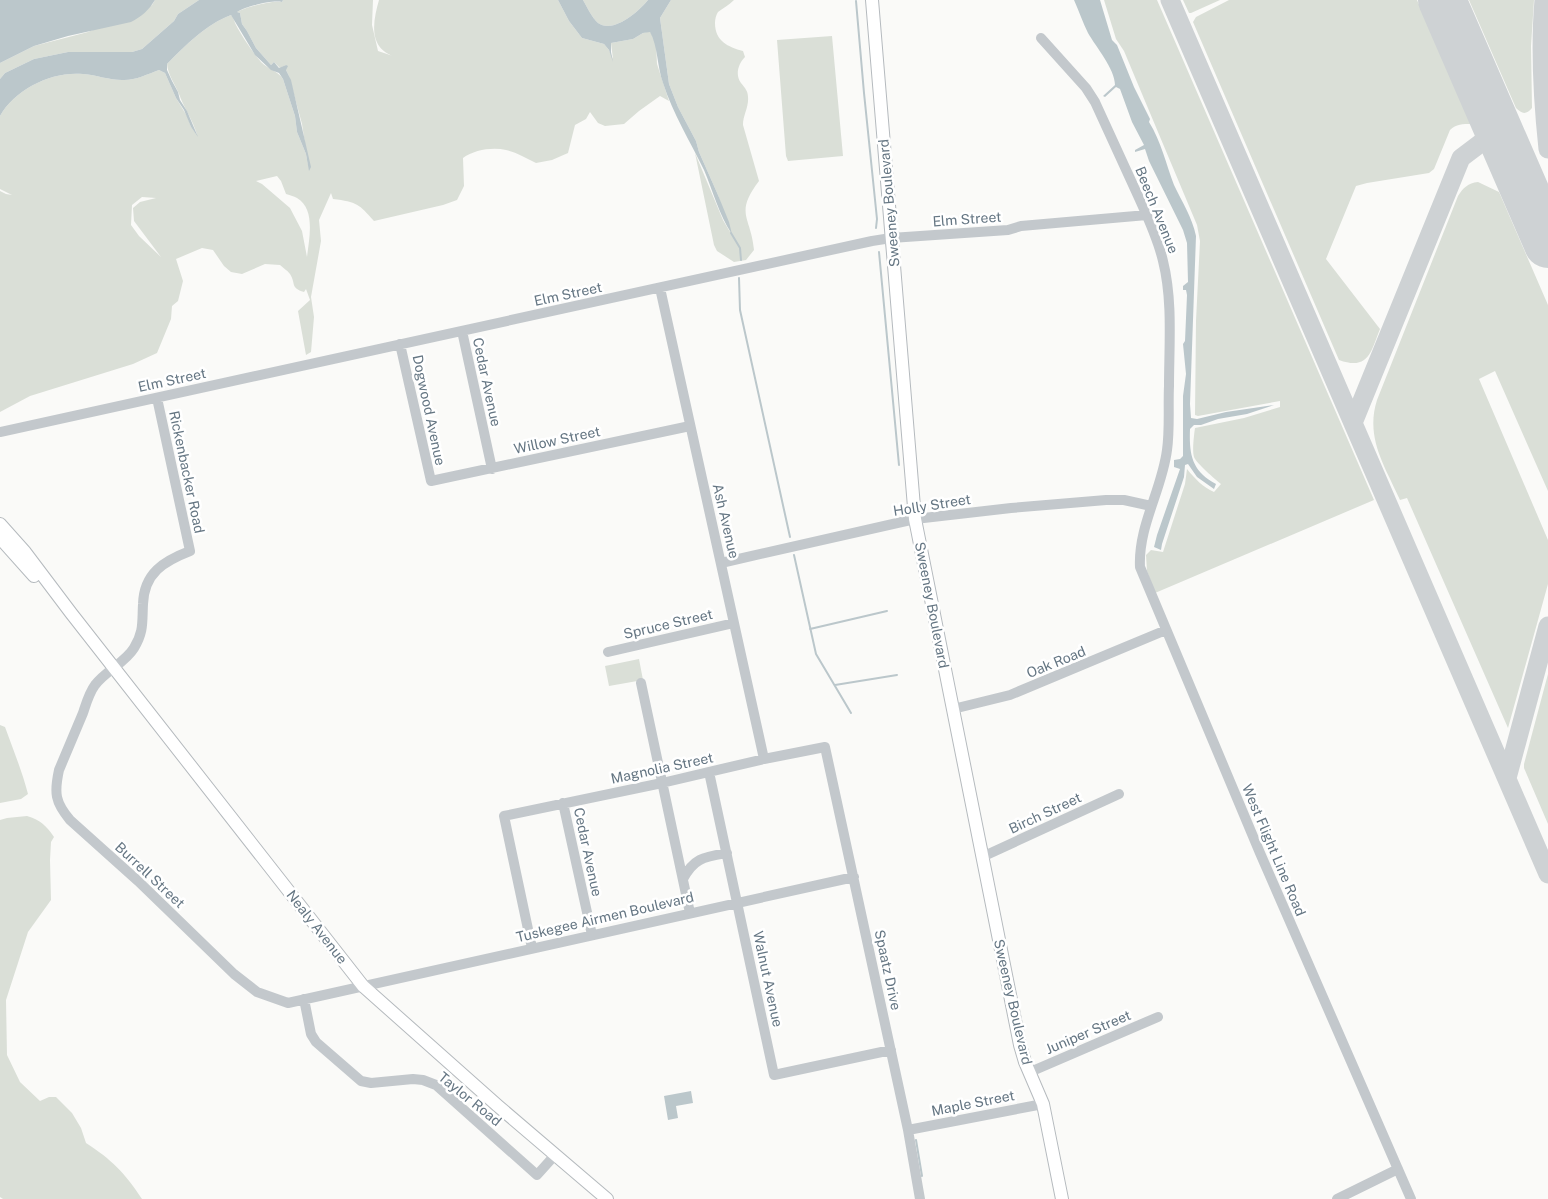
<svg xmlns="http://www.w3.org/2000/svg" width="1548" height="1199" font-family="'Public Sans',sans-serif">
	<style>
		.green { fill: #dadfd7; fill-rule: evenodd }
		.water { fill: #bbc7cb }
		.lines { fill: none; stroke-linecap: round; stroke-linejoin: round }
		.stream { stroke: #bbc7cb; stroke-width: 2 }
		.taxiway { stroke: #ced2d4; stroke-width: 19 }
		.runway { stroke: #ced2d4; stroke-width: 48 }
		.major-casing { stroke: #b5babe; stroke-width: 14 }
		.minor { stroke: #c3c8cc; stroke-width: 10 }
		.major { stroke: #fff; stroke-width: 12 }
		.labels { text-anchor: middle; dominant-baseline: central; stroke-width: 5; stroke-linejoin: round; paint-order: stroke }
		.street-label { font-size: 14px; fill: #657683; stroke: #fff }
	</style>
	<rect width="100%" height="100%" fill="#fafaf8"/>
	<path class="green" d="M155,0h44l-21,14 -4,7 -32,28 -10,3h-64l-34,7 -29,14 -5,6v-16l34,-17 54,-14 64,-27z
		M283,0h90l-1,25 6,26 15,5c-25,-9 -20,-35 -14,-56h179l11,21 13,17 22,6 5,6 4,9 -2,-16 22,-4 10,-6 7,-2 6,13 1,20 12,37 -9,-5 -21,15 -15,13 -19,2 -7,-3 -8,-11 -4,7 -11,6 -7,28 -16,7 -16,3c-10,-5 -20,-11 -30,-13 -14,-3 -32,0 -43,8l1,28 -7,14 -14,5 -69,16c-15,-17 -17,-19 -41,-22l-2,-6 -12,27 2,21 -10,56 3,20 -3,35 -5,3 -8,-44 12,-11 -4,-11 -2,3c-14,-4 -8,-9 -14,-18 -3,-4 -7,-6 -10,-9l-15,-1 -23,10 -11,-2 -7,-6 -11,-16 -11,-2 -26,11 7,22 -5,20 -6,5 -1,13 -14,34 -24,11 -103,32 -30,16v-221l6,3 6,1 -12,-6v-73c15,-27 52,-45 83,-42 13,1 26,6 39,6 12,1 26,-6 37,-10l6,3 11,25 11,18 4,11 6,8c-4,-15 -13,-27 -18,-41 -4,-10 -11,-19 -12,-30 19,-19 38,-39 64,-49 3,3 3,6 5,10 5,10 18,29 25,37 7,7 17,9 22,17l12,37 2,16 9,22 3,16 -7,-46 -13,-48 -3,-6v-5l-6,3 -6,-6 -3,3 -15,-17 -9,-17 -5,-7 -2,-11 -4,-1c11,-5 35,-12 46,-10zM277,176l4,5 5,13c3,1 8,2 11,4 19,11 12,41 10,59l-5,-26 -12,-23 -28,-24 -6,-3zM142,197l14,1 -16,4 -7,6 1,13 27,36 -22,-21 -8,-11 1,-20z
		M583,0h65c-9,11 -34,34 -50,23 -6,-5 -11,-16 -15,-23z
		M671,0h63c-5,5 -11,8 -16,12 -2,3 -3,7 -3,11 0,18 13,24 28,28l2,6c-7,7 -10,18 -4,26 4,5 7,8 7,14 1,10 -5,18 -5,28l16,56c-25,33 -8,35 -5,69l-8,10 -12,2 -17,-11 -3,-6 -19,-92 28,67 7,12 -12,-37 -19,-43 -3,-11 -18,-34 -9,-23 -9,-66z
		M1104,0h53l217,500 -219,93 -8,-22 -1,-16 5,-5 12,2 22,-68 2,-15c8,10 16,18 27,23l7,-8c-6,-5 -24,-20 -27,-27 -2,-6 0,-22 1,-29l49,-10 36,-11v-6l-82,15 -3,-1 1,-94 4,-80 -3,-16 -73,-174 -8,-12z
		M1183,0h37l-29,13h-2z
		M1229,0h188l54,124c-8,0 -15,0 -21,6l-16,39 -5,4 -62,10 -11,3 -30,73 54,70c-9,22 -11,42 -41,31l-146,-338 3,-5z
		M1469,0h65l-3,46 1,62c-6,7 -10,6 -16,0z
		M832,36l11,120 -55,5 -2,-5 -9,-116z
		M1478,182l21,10 49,113v186l-53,-120 -16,8 69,161v44l-40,144 -101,-230 -7,2c-15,-34 -35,-62 -23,-100l81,-204c5,-8 10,-13 20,-14z
		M639,659l4,21 -34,6 -4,-20z
		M1548,674v150l-24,-56v-4z
		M0,725l5,2c8,22 17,44 23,67l-7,5 -21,4z
		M27,816c13,4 19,9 27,21l-3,5 -1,18 1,40 -23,32 -22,68 1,55 13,27 20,19 9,-4h7l16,16 9,15 5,15c25,16 39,30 56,56h-139l-3,-2v-377l7,-2z"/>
	<path class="water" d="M0,0h155c-6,10 -14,17 -24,22l-63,14 -34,10 -34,17z
		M199,0h84l-1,2c-10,-2 -35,4 -45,10l3,1 2,11 5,7 9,17 15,17 3,-3 5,6 7,-3 2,1 -2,4 5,10 20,87 -2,4 -3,-17 -9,-22 -2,-16 -12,-37 -4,-6 -8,-3 -16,-15 -24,-40c-26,10 -45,30 -64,49v6l5,11 6,11 2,8 7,11 11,26 -7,-10 -7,-17 -8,-12 -11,-25 -6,-3c-11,4 -25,11 -37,10 -13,0 -26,-5 -39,-6 -31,-3 -68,15 -83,42v-37l5,-6 29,-14 34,-7h64l10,-3 32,-28 4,-7z
		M558,0h25c4,7 9,18 15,23 16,11 41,-12 50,-23h23l-11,18 9,66 9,23 18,34 3,11 19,43 11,27 3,12c-13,-19 -19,-43 -28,-64 -14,-29 -31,-56 -41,-87 -6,-16 -5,-37 -13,-51l-7,1 -10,6 -22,4v9l2,10 -4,-12 -5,-6 -22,-6 -13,-17z
		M1074,0h26l12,40 5,5 17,42 16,32 -1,3c12,19 17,42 25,63 8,17 18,32 22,51l-6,168 1,14 6,1 29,-7 48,-7 -27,9 -29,5 -17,6h-7l-4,4c-1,26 2,42 26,55l-2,5 -17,-12 -9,-13 -3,1 -1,12 -22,67 -1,6 -7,-3 3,-12 23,-66 -6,-2v-7l6,-1 3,-3v-60l3,-22 -3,-30 2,-3 2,-46 -1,-5h-3v-4l5,-4 -1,-39 -4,-13 -34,-69 -4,-12 -10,3v-2l9,-5 -12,-23 -12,-33 -4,-2 -11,10 -2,-1 12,-11c0,-16 -19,-38 -27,-52 -5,-10 -9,-22 -14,-33z
		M691,1091l2,12 -17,3 2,12 -10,2 -4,-24z"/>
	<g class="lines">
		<path class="stream" d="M856,1l8,92 13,126 -1,9
			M731,233l9,15 1,12
			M879,252l20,213
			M739,278l1,32 50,227
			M794,555l22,99 35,59
			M810,629l77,-18
			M835,685l62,-10
			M916,1140l6,36"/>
		<path class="taxiway" d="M1170,0l378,874
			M1544,0c-4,46 -1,102 4,149
			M1353,423l108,-265 37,-28
			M1507,778l41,-152"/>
		<path class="runway" d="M1442,0l106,244"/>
		<g class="major-casing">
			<path id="major" d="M872,0l43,519 105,526 5,17 18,42 19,95
				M0,524l25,28 46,61 292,373 135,120 109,93
				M0,538l34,38"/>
		</g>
		<path class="minor" d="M1041,38l45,50 9,14c15,32 29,64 44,96 9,20 19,41 24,63 10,40 6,84 6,125 -1,21 1,43 -2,64 -5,40 -29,76 -27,117l120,286 151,346
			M660,288l104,471
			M462,331l30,138
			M400,344l31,137 259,-55
			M157,398l33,153c-26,10 -46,22 -47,53 -1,18 1,28 -9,44 -9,15 -29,23 -39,37 -6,8 -9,19 -12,28 -8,19 -16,38 -24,57 -5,23 -4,32 11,50l68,61 96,93 23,18 31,11 566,-126
			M0,432l872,-191 19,-3 117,-8 13,-4 126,-11
			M721,563l194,-44 96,-11 95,-8h18l27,6
			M608,652l126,-29
			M641,683l49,230
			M953,709l57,-14 156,-65
			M709,772l65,303 117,-25
			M563,803l29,132
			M982,857l137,-63
			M683,879c11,-21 21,-22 44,-26
			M532,948l-28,-132 158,-33 102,-24 61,-12 83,383 12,69
			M304,999l7,35 5,8 45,39 10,2 42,-4 10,1 13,5 101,90 18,-20
			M1030,1072l128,-55
			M908,1130l135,-26
			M1337,1199l61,-30"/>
		<use href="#major" class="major"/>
	</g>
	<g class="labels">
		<g class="street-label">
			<text transform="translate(889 203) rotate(-95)">Sweeney Boulevard</text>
			<text transform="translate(1157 210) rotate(68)">Beech Avenue</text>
			<text transform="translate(967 219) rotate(-4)">Elm Street</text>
			<text transform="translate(568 294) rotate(-12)">Elm Street</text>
			<text transform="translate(172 380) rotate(-12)">Elm Street</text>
			<text transform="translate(487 382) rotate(78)">Cedar Avenue</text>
			<text transform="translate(429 410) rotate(78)">Dogwood Avenue</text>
			<text transform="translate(557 440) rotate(-12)">Willow Street</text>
			<text transform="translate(187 472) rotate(78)">Rickenbacker Road</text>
			<text transform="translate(932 505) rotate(-9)">Holly Street</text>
			<text transform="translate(726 521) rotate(77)">Ash Avenue</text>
			<text transform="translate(932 605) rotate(79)">Sweeney Boulevard</text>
			<text transform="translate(668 624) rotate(-13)">Spruce Street</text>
			<text transform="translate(1056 662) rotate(-22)">Oak Road</text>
			<text transform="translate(662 768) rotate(-12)">Magnolia Street</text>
			<text transform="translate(1045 813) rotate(-25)">Birch Street</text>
			<text transform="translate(1274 850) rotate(67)">West Flight Line Road</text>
			<text transform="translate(588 852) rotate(78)">Cedar Avenue</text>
			<text transform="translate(150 875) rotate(43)">Burrell Street</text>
			<text transform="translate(605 917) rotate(-13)">Tuskegee Airmen Boulevard</text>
			<text transform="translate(317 927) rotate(52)">Nealy Avenue</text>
			<text transform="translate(888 970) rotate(78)">Spaatz Drive</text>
			<text transform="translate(768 979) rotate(78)">Walnut Avenue</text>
			<text transform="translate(1013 1002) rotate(77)">Sweeney Boulevard</text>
			<text transform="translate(1088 1032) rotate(-23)">Juniper Street</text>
			<text transform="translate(470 1099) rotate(39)">Taylor Road</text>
			<text transform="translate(973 1103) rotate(-11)">Maple Street</text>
		</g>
	</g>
</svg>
